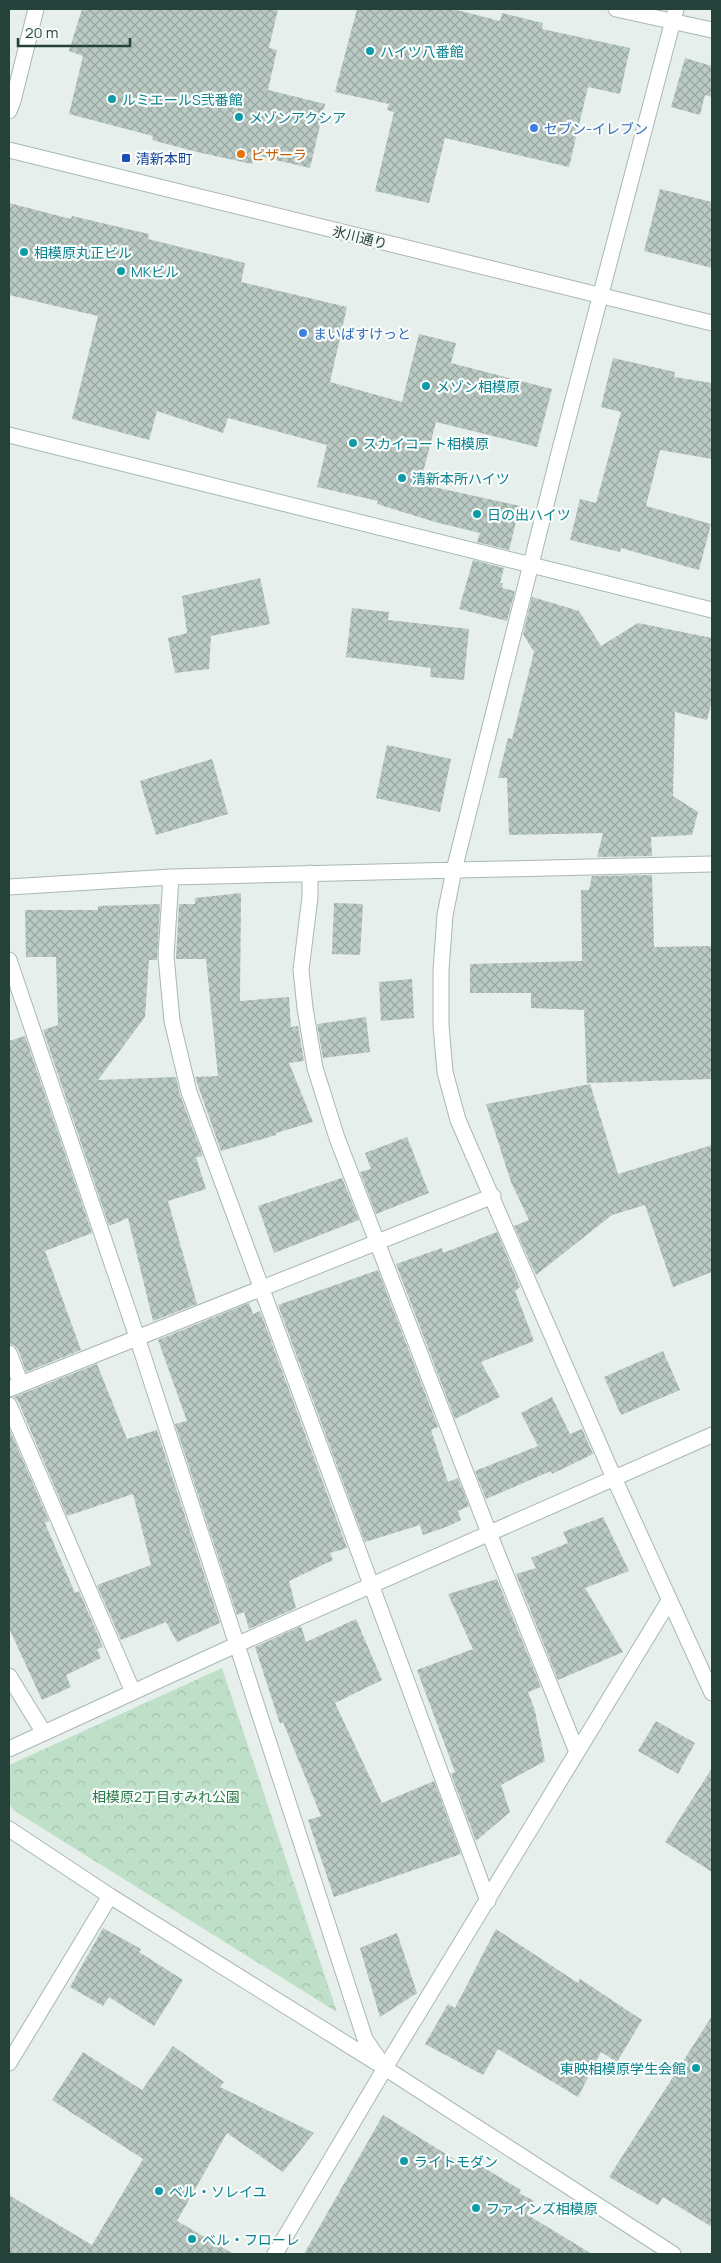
<svg xmlns="http://www.w3.org/2000/svg" width="721" height="2263" font-family="Manrope,'Noto Sans JP',sans-serif">
	<style>
		.park { fill: url(#park-crowns) }
		.building { fill: url(#building-cross-hatch) }
		.lines { fill: none; stroke-linecap: round; stroke-linejoin: round }
		.minor-casing { stroke: #a8b8b2; stroke-width: 17 }
		.minor { stroke: #fff; stroke-width: 15 }
		.culture-dot { fill: #0f9aa8; stroke: #f7fbf9; stroke-width: 2 }
		.shop-dot { fill: #3f7fe0; stroke: #f7fbf9; stroke-width: 2 }
		.food-dot { fill: #e8710a; stroke: #f7fbf9; stroke-width: 2 }
		.transit-dot { fill: #1a4fb4; stroke: #f7fbf9; stroke-width: 2 }
		.labels { text-anchor: middle; dominant-baseline: central; stroke-width: 4.5; stroke-linejoin: round; paint-order: stroke }
		.culture-label { font-size: 14px; fill: #0d838f; stroke: #f7fbf9; text-anchor: start }
		.shop-label { font-size: 14px; fill: #366cbe; stroke: #f7fbf9; text-anchor: start }
		.food-label { font-size: 14px; fill: #c56008; stroke: #f7fbf9; text-anchor: start }
		.transit-label { font-size: 14px; fill: #164399; stroke: #f7fbf9; text-anchor: start }
		.street-label { font-size: 14px; fill: #24423a; stroke: #f7fbf9 }
		.park-label { font-size: 14px; fill: #2d7a4b; stroke: #f7fbf9 }
	</style>
	<defs>
		<pattern id="park-crowns" width="20" height="18" patternUnits="userSpaceOnUse" patternTransform="scale(1.25)"><rect width="20" height="18" fill="#bfe0c8"/><path d="M2 6a3 3 0 1 1 6 0M12 15a3 3 0 1 1 6 0" fill="none" stroke="#a4c1ad"/></pattern>
		<pattern id="building-cross-hatch" width="8" height="8" patternUnits="userSpaceOnUse" patternTransform="scale(1.25)"><rect width="8" height="8" fill="#bbcac4"/><path d="M0 0l8 8M0 8l8-8" fill="none" stroke="#98a6a0"/></pattern>
	</defs>
	<rect width="100%" height="100%" fill="#e6efeb"/>
	<path class="park" d="M222,1668l115,344 -324,-202 -4,-8v-37z"/>
	<path class="building" d="M82,9h196l-9,39 8,2 -9,40 57,14 -15,64 -56,-13 -2,9 -55,-12 -45,-12 1,-4 -84,-22 14,-58 -14,-5z
		M357,9h96l47,12 2,-8 41,10 -1,6 88,19 -10,46 -32,-7 -19,80 -124,-29 -16,65 -54,-12 19,-79 -7,-2 2,-6 -54,-12z
		M685,58l27,8v31l-7,-2 -5,20 -29,-8z
		M660,189l52,13v66l-68,-17z
		M9,203l62,16 1,-3 77,18 -1,5 97,24 -4,19 106,25 -17,75 72,20 17,-68 37,9 -5,20 101,26 -15,58 -101,-25 -16,62 100,22 -11,44 -32,-8 3,-9 -45,-11 -58,-18 1,-3 -61,-14 10,-42 -99,-27 -5,15 -66,-22 -8,29 -77,-21 26,-103 -89,-21z
		M613,358l62,14 -1,5 38,6v76l-52,-9 -14,56 65,18 -12,46 -78,-22 -1,4 -50,-12 10,-41 16,4 25,-91 -20,-5z
		M473,560l31,8 -4,15h3l-1,5 13,3 -8,30 -48,-12z
		M260,578l10,46 -59,12 -2,33 -34,4 -7,-35 19,-5 -5,-37z
		M532,597l47,14 22,35 37,-23 74,15v63l-5,19 -32,-8 -2,84 25,16 -6,23 -41,2 1,19 -55,1 6,-24 -94,2 -2,-57h-9l10,-40 4,1 22,-87 -11,-18z
		M352,608l37,4 -1,8 81,9 -5,51 -34,-3 1,-9 -85,-11z
		M387,745l64,14 -11,53 -64,-14z
		M212,759l16,55 -72,21 -16,-54z
		M652,875l2,72 58,-1v133l-125,4 -3,-73 -53,-2v-15h-61v-29l112,-3 -1,-71h8l3,-14z
		M241,893l-1,108 49,-4 2,30 7,-1 6,35 -15,2 24,59 -37,11v2l-55,16 -26,-74 23,-1 -12,-117h-30l3,-55h16v-6z
		M334,903l29,1 -3,51 -28,-1z
		M160,904l-3,56h-8l-4,57 -47,63 78,-3 4,18 23,61 -7,1 10,32 -38,12 29,103 -44,17 -25,-103 -19,8 -66,-196 15,-5 -2,-68h-30l-1,-47h73v-4z
		M412,979l2,39 -33,3 -2,-39z
		M366,1017l4,35 -47,6 -6,-34z
		M25,1036l67,197 -47,18 36,99 -55,22 -8,-23 -4,-4 -5,-1v-303z
		M590,1084l28,90 94,-29v127l-39,15 -28,-82 -33,10 -76,60 -22,-49 15,-6 -18,-38 -25,-78z
		M407,1137l22,56 -53,21 -16,-42 11,-3 -6,-16z
		M342,1178l17,42 -85,33 -16,-47z
		M497,1232l23,55 -5,4 19,50 -53,21 19,35 -45,22 -59,-155 46,-16 1,5z
		M378,1270l60,157 -7,3 17,52 10,-4 11,28 -11,5 3,9 -12,6 -26,9 -3,-10 -55,17 -87,-237z
		M249,1303l4,11 7,-3 87,237 -17,5 3,7 -44,21 7,27 -47,21 -5,-17 -7,3 -62,-191 12,-3 -29,-81z
		M663,1351l17,39 -59,25 -17,-38z
		M97,1364l30,75 30,-9 63,193 -43,19 -11,-20 -45,18 -24,-55 54,-20 -18,-71 -66,22 -49,-115 -4,-4z
		M552,1397l18,37 12,-5 11,25 -41,20 -1,-3 -65,28 -11,-28 63,-25 -17,-33z
		M9,1428l40,93 -4,2 30,70 4,-2 24,56 -6,2 4,9 -35,17 5,12 -29,13 -33,-72z
		M603,1517l26,54 -44,17 38,64 -65,28 -42,-106 20,-6 -5,-10 37,-15 -5,-11z
		M497,1579l44,108 -13,5 7,19 10,50 -44,24 9,27 -34,29 -25,-67 4,-2 -38,-102 56,-21 -25,-55z
		M356,1619l26,61 -47,23 47,100 52,-22 27,73 -127,43 -26,-77 13,-4 -38,-94 -3,2 -25,-77 46,-21 5,16z
		M656,1721l39,22 -17,31 -40,-23z
		M712,1768v104l-47,-30z
		M103,1928l38,21 -2,3 44,28 -29,46 -45,-29 -6,9 -33,-19z
		M496,1929l82,54 2,-4 62,41 -25,42 -16,-10 -23,45 -80,-48 -15,26 -58,-31 23,-40 7,4z
		M397,1933l20,60 -37,24 -20,-69z
		M712,2016v211l-49,-30 -5,8 -49,-28z
		M173,2046l51,36 -4,5 94,46 -31,39 -56,-39 -50,88 57,33h-225v-59l83,50 51,-86 -91,-59 31,-48 59,38z
		M383,2115l84,52 4,-7 50,30 -2,3 15,8 -8,13 66,40h-288z"/>
	<g class="lines">
		<g class="minor-casing">
			<path id="minor" d="M616,9l96,21
				M676,9l-117,444 -105,417 -9,45 -4,56v54l4,47 13,48 156,358 98,215
				M9,111l4,-10 23,-92
				M9,150l703,173
				M9,435l703,175
				M310,873v24l-9,73 4,38 10,60 22,70 152,395 88,219
				M171,877l-5,79 6,65 17,71 299,809
				M9,887l162,-10 541,-13
				M9,960l128,377 228,702 20,29
				M9,1353l12,31
				M9,1389l484,-193
				M9,1405l124,287
				M9,1676l35,57
				M9,1749l227,-104 476,-210
				M9,1829l101,67 275,172 288,186
				M9,2063l101,-167
				M275,2254l110,-186 284,-467"/>
		</g>
		<use href="#minor" class="minor"/>
	</g>
	<g class="culture-dot">
		<circle cx="370" cy="51" r="5"/>
		<circle cx="112" cy="99" r="5"/>
		<circle cx="239" cy="117" r="5"/>
		<circle cx="24" cy="252" r="5"/>
		<circle cx="121" cy="271" r="5"/>
		<circle cx="426" cy="386" r="5"/>
		<circle cx="353" cy="443" r="5"/>
		<circle cx="402" cy="478" r="5"/>
		<circle cx="477" cy="514" r="5"/>
		<circle cx="696" cy="2068" r="5"/>
		<circle cx="404" cy="2161" r="5"/>
		<circle cx="159" cy="2191" r="5"/>
		<circle cx="476" cy="2208" r="5"/>
		<circle cx="192" cy="2239" r="5"/>
	</g>
	<g class="shop-dot">
		<circle cx="534" cy="128" r="5"/>
		<circle cx="303" cy="333" r="5"/>
	</g>
	<circle class="food-dot" cx="241" cy="154" r="5"/>
	<rect class="transit-dot" x="121" y="153" width="10" height="10" rx="2.5"/>
	<g class="labels">
		<g class="culture-label">
			<text x="380" y="51">ハイツ八番館</text>
			<text x="122" y="99">ルミエールS弐番館</text>
			<text x="249" y="117">メゾンアクシア</text>
			<text x="34" y="252">相模原丸正ビル</text>
			<text x="131" y="271">MKビル</text>
			<text x="436" y="386">メゾン相模原</text>
			<text x="363" y="443">スカイコート相模原</text>
			<text x="412" y="478">清新本所ハイツ</text>
			<text x="487" y="514">日の出ハイツ</text>
			<text x="686" y="2068" text-anchor="end">東映相模原学生会館</text>
			<text x="414" y="2161">ライトモダン</text>
			<text x="169" y="2191">ベル・ソレイユ</text>
			<text x="486" y="2208">ファインズ相模原</text>
			<text x="202" y="2239">ベル・フローレ</text>
		</g>
		<g class="shop-label">
			<text x="544" y="128">セブン-イレブン</text>
			<text x="313" y="333">まいばすけっと</text>
		</g>
		<g class="food-label">
			<text x="251" y="154">ピザーラ</text>
		</g>
		<g class="transit-label">
			<text x="136" y="158">清新本町</text>
		</g>
		<g class="street-label">
			<text transform="translate(360 237) rotate(14)">氷川通り</text>
		</g>
		<g class="park-label">
			<text x="166" y="1796">相模原2丁目すみれ公園</text>
		</g>
	</g>
	<rect width="721" height="2263" fill="none" stroke="#24423a" stroke-width="20"/>
	<path d="M18 38v8h112v-8" fill="none" stroke="#24423a" stroke-width="2.5"/>
	<text x="25" y="38" font-size="15" fill="#24423a" stroke="#f7fbf9" stroke-width="4" paint-order="stroke">20 m</text>
</svg>
